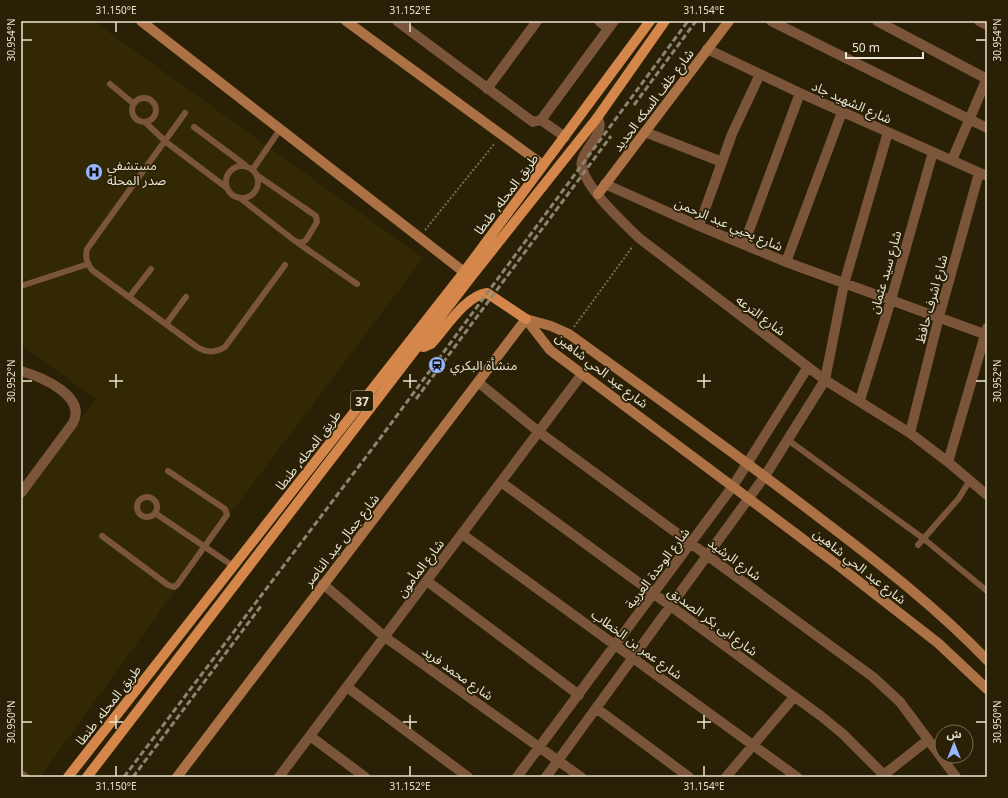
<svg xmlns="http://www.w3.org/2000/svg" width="1008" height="798" font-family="'Noto Sans','Noto Sans Arabic',sans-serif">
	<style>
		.built { fill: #332804 }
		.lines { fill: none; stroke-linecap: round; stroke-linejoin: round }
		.path { stroke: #746d56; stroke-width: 2; stroke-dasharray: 2 2; stroke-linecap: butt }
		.lane { stroke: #7a5539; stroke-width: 6 }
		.street { stroke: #7a5539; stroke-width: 10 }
		.secondary { stroke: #ac7144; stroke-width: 10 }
		.primary { stroke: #d4864b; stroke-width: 10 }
		.rail { stroke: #8b846f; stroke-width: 3; stroke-dasharray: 6 3; stroke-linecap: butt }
		.ticks { fill: none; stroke: #e9e4d4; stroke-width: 1.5 }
		.labels { text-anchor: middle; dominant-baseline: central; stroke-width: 3.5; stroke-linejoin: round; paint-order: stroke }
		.shield { fill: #292006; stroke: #afa996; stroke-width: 1 }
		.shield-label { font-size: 12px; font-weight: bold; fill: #e9e4d4 }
		.street-label { font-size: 13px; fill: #e9e4d4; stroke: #292006 }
		.poi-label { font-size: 13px; fill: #e9e4d4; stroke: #292006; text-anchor: start }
		.neatline { fill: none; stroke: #e9e4d4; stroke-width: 1.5 }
		.ticks-label { font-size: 10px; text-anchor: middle; fill: #e9e4d4 }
	</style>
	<rect width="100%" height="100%" fill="#292006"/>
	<path class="built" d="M21,21h72l330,237 -183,243 -200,276h-19v-279l75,-99 -75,-54z"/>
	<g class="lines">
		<path class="path" d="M425,230l70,-87
			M574,327l59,-81"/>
		<path class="lane" d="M110,84l24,20
			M132 110a12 12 0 1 1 24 0a12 12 0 1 1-24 0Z
			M185,113l-98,136c-2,9 0,14 5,21l105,77c10,6 18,6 28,0l60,-82
			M145,122l21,20 61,46
			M194,127l51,38
			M226 182a16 16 0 1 1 32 0a16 16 0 1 1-32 0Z
			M253,169l28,-41
			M240,198l55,43 6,2 5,-3 11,-18 -1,-6 -58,-40
			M298,243l59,41
			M21,286l67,-22
			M130,296l21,-27
			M166,324l20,-27
			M788,440l136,99 63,52
			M137 507a10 10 0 1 1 20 0a10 10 0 1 1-20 0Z
			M155,513l78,53
			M102,536l66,49 6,2 3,-2 50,-70 -2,-6 -57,-38
			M918,545l41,-47 11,-18
			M21,773l6,4"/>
		<path class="street" d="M397,21l136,101 8,-2 73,-99
			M599,21l9,7
			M771,21l216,107
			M877,21l110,58
			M979,21l8,4
			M707,49l93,44 187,83
			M487,89l50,-68
			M597,118c12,15 -20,34 -15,50 7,24 40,53 57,70l186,142 85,53 38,29 39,33
			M541,120l24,17
			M645,132l77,30
			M952,160l35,-82
			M605,184l94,42 87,36 201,73
			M699,226l33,-92 28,-60
			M744,244l56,-151
			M786,262l56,-150
			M21,371c21,6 66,25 52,52l-52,70
			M479,383l60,49 334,245 27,25 56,75
			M860,400l31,-100 42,-148
			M910,433l29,-116 40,-144
			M948,462l39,-134
			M501,482l320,234 22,18 41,41
			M462,534l335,243
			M427,581l152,114
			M323,584l62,53 196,140
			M347,687l121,90
			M596,708l93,69
			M310,736l55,41
			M279,777l303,-403
			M517,777l216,-291 75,-119
			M546,777l219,-301 60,-96 19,-96 44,-152
			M726,777l68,-80
			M881,777l47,-37"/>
		<path class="secondary" d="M141,21l323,251
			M346,21l197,144
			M598,194l131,-173
			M526,319l24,31 289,216 99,77 49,46
			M526,319l25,7 18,8c84,61 169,121 252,185 58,44 115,88 166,141
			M177,777l349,-458"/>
		<path class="primary" d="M419,346l5,1 7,-3c15,-16 34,-48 56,-51l39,26
			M68,777l396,-505 186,-251
			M87,777l384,-500 126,-159 68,-97"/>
		<path class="rail" d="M634,105l62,-84
			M416,399l195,-263
			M124,777l257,-340 307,-416
			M133,777l128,-171"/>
	</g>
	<path class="ticks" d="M116,22v10M410,22v10M704,22v10M22,40h10M976,40h10M116,374v14M410,374v14M704,374v14M22,381h10M109,381h14M403,381h14M697,381h14M976,381h10M116,715v14M410,715v14M704,715v14M22,722h10M109,722h14M403,722h14M697,722h14M976,722h10M116,766v10M410,766v10M704,766v10"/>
	<defs>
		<g id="hospital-disc" transform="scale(0.9)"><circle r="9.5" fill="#96b6fd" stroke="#292006"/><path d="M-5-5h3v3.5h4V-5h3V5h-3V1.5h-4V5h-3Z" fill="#111"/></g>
		<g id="station-disc" transform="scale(0.9)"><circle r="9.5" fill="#96b6fd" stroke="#292006"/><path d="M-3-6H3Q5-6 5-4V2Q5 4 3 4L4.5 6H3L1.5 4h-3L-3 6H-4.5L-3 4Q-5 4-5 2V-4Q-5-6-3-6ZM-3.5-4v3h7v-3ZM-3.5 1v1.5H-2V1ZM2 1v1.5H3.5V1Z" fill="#111"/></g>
	</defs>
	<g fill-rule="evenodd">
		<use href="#hospital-disc" x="94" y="172"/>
		<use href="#station-disc" x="437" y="365"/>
	</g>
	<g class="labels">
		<rect class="shield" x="351" y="391" width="22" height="20" rx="3"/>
		<g class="shield-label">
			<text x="362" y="401">37</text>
		</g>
		<g class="street-label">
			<text transform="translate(653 100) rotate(-53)">شارع خلف السكه الحديد</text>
			<text transform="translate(852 102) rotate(24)">شارع الشهيد جاد</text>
			<text transform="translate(506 194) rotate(-53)">طريق المحله, طنطا</text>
			<text transform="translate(729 224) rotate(23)">شارع يحيي عبد الرحمن</text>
			<text transform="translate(885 272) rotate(-74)">شارع سيد عثمان</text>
			<text transform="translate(931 299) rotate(-75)">شارع اشرف حافظ</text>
			<text transform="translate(761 315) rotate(37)">شارع الترعه</text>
			<text transform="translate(602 370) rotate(38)">شارع عبد الحي شاهين</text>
			<text transform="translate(308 450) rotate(-52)">طريق المحله, طنطا</text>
			<text transform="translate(341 540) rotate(-52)">شارع جمال عبد الناصر</text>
			<text transform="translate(735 559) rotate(36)">شارع الرشيد</text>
			<text transform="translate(860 566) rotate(38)">شارع عبد الحي شاهين</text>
			<text transform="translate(420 568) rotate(-53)">شارع المأمون</text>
			<text transform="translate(657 568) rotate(-53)">شارع الوحدة العربية</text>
			<text transform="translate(713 621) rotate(36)">شارع ابى بكر الصديق</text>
			<text transform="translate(637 644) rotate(36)">شارع عمر بن الخطاب</text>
			<text transform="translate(458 673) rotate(35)">شارع محمد فريد</text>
			<text transform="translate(108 705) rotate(-52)">طريق المحله, طنطا</text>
		</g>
		<g class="poi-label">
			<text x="107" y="165">مستشفى<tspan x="107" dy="15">صدر المحلة</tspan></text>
			<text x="450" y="365">منشأة البكري</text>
		</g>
	</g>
	<rect width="1008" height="798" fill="none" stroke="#292006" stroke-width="44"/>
	<g transform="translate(954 744)"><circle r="19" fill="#292006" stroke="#766e58"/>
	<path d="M0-3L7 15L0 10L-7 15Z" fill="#96b6fd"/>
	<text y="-6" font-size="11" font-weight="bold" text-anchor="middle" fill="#e9e4d4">ش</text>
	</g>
	<path d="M846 52v6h77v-6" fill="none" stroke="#e9e4d4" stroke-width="2"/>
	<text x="852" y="52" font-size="12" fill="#e9e4d4" stroke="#292006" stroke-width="3" paint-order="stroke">50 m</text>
	<rect x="22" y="22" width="964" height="754" class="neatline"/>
	<g class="ticks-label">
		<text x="116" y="14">31.150°E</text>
		<text x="410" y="14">31.152°E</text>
		<text x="704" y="14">31.154°E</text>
		<text transform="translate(11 40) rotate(-90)" y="4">30.954°N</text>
		<text transform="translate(997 40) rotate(-90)" y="4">30.954°N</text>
		<text transform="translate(11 381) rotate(-90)" y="4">30.952°N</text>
		<text transform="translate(997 381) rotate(-90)" y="4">30.952°N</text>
		<text transform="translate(11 722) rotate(-90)" y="4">30.950°N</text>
		<text transform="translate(997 722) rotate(-90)" y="4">30.950°N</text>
		<text x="116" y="790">31.150°E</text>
		<text x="410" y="790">31.152°E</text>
		<text x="704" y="790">31.154°E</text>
	</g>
</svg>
